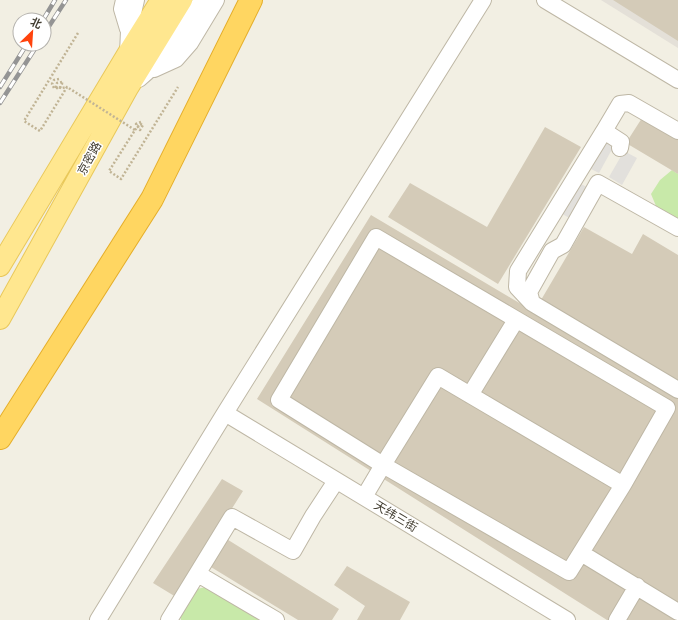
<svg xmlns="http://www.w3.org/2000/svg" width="678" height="620" font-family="Mulish,'Noto Sans SC',sans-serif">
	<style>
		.industrial { fill: #e4e0d8 }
		.green { fill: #c8e9a9 }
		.parking { fill: #e2e0dc }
		.building { fill: #d4cbb8 }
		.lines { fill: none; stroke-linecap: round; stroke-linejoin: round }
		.minor-casing { stroke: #beb7a5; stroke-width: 18 }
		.major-casing { stroke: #e9c85a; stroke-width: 22 }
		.highway-casing { stroke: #e5ae2a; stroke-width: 24 }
		.path { stroke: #c1b495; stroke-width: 2.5; stroke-dasharray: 2 2; stroke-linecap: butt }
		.minor { stroke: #fff; stroke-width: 16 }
		.major { stroke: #ffe78f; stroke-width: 20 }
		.highway { stroke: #ffd661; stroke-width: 22 }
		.rail-casing { stroke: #949494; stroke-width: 4.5 }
		.rail { stroke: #fff; stroke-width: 3; stroke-dasharray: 9; stroke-linecap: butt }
		.path-bridge { stroke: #c1b495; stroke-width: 2.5; stroke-dasharray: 2 2; stroke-linecap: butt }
		.labels { text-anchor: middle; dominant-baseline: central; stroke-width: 3; stroke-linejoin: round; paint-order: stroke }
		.street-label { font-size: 12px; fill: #443f33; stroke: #fff }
	</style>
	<rect width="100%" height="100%" fill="#f2efe3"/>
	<path class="industrial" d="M601,0h77v48z"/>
	<path class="green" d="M672,170l6,4v47l-22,-15 -5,-12 9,-14z
		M207,587l54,33h-80l-1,-6 16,-25z"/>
	<path class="parking" d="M604,136l12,6 -17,31 -12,-6z
		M624,151l13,7 -15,27 -13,-8z
		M579,183l10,5 -18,31 -12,-7z"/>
	<path class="building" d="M613,0h65v41z
		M642,118l36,21v35l-52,-31z
		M545,127l36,20 -83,137 -110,-67 22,-34 77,44z
		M371,215l307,182v223h-71l-350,-221z
		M584,227l48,27 11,-20 35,21v129l-137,-84z
		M222,479l21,12 -67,106 -23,-14z
		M225,538l114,71 -7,11h-34l-92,-56z
		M347,566l63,36 -10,18h-43l8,-14 -31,-21z"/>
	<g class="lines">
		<g class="minor-casing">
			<path id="minor" d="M124,0l-2,9 6,20
				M545,0l133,80
				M128,53l1,-22 7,-31
				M154,69l22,-10 14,-16 26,-43
				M139,79c26,-22 45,-49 63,-79
				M620,148l1,-6 -17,-11 16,-27 9,-1 49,28
				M678,228l-80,-45 -35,62 -11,6 -23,41 3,11 146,87
				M532,303l-15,-16 1,-16 86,-140
				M470,395l46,-75
				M225,413l342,207
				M364,497l19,-32 55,-89 185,109 44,-77 -291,-171 -97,163 104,65 186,107 54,-87
				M581,553l97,59
				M198,574l78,46
				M98,620l127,-207 258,-413
				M169,620l63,-103 61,34 20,-35 23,-35
				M617,620l20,-34"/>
		</g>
		<g class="major-casing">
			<path id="major" d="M0,266l128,-213 33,-53
				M0,319l128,-231 54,-88"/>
		</g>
		<g class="highway-casing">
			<path id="highway" d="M0,438l152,-239 99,-199"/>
		</g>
		<path class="path" d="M59,79l-5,1 -2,4 2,4h6l2,-4v-2
			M62,82l-5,1 -1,4 6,1 5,-1
			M141,122l-5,2 4,6 3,-5
			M135,130l5,-6 3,1"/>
		<use href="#minor" class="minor"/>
		<use href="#major" class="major"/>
		<use href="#highway" class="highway"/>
		<g class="rail-casing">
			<path id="rail" d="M43,20l12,-20
				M44,34l22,-34
				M0,87l27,-43
				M0,103l38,-59"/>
		</g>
		<use href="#rail" class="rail"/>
		<path class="path-bridge" d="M78,33l-54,88 16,10 27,-44 68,43 -26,41 12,8 57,-92"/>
	</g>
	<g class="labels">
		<g class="street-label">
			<text transform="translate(89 158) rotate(-61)">京密路</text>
			<text transform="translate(396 516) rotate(31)">天纬三街</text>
		</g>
	</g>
	<g transform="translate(32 32) rotate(25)"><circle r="19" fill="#ffffff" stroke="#b4b2ad"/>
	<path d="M0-3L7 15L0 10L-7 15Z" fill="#ff430d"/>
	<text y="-6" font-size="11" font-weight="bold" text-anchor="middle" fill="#443f33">北</text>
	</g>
</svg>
